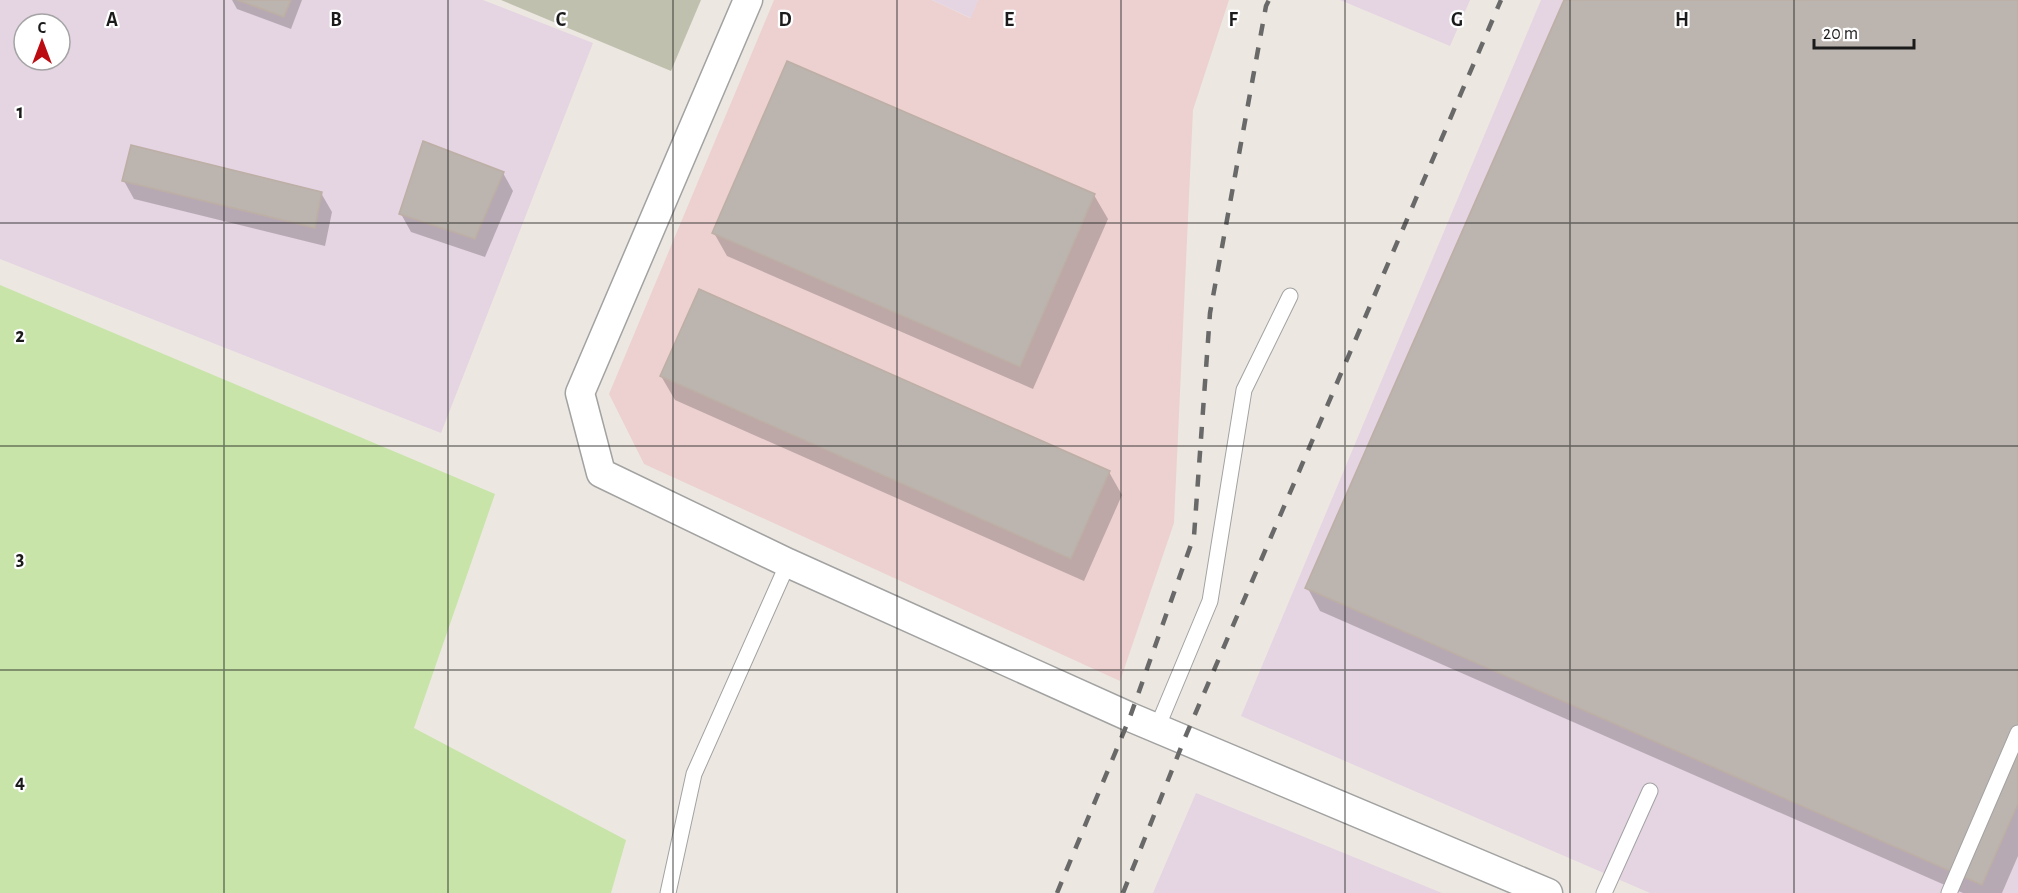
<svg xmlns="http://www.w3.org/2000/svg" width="2018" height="893" font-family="'Alegreya Sans',sans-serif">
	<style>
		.commercial { fill: #edd1d1 }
		.industrial { fill: #e5d4e2; fill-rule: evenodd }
		.construction { fill: #c0c0ae }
		.grass { fill: #c8e4a9 }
		.shadow { fill: #0003 }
		.building { fill: #bcb4ae; stroke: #bdafa5; stroke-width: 1.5 }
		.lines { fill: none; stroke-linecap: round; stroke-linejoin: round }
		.service-casing { stroke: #a2a2a2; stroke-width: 17 }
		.minor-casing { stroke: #a2a2a2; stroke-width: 31 }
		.service { stroke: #fff; stroke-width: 15 }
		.minor { stroke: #fff; stroke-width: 28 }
		.rail { stroke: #696969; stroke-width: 4.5; stroke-dasharray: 12 12; stroke-linecap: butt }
		.grid { fill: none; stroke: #1b1b1b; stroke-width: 1.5; stroke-opacity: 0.55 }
		.grid-label { font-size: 20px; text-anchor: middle; font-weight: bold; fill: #1b1b1b; stroke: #fff; stroke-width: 4.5; stroke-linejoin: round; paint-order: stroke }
	</style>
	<rect width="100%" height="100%" fill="#ece8e1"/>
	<path class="commercial" d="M774,0h158l38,18 8,-18h251l-36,110 -19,413 -54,158 -476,-217 -35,-70z"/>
	<path class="industrial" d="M0,0h483l110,43 -152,390 -441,-174zM24,24h36v36h-36z
		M932,0h46l-7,18z
		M1340,0h130l-20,46z
		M1541,0h477v893h-368l-409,-177z
		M1196,793l246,100h-289z"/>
	<path class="construction" d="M501,0h200l-30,71z"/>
	<path class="grass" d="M0,285l495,209 -81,234 212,112 -15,53h-611z"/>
	<path class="shadow" d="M232,0h70l-11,29 -54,-20z
		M1566,0h452v856l-16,37h-39l-643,-282 -13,-24z
		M788,62l306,133 14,24 -75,170 -306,-133 -13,-23z
		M503,173l10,18 -28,66 -74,-25 -10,-18z
		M124,181l197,12 11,19 -7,34 -191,-47z
		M661,376l448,96 13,23 -38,86 -409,-181z"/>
	<path class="building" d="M237,0h54l-7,17z
		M1564,0h454v804l-36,81 -677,-297z
		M787,61l308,133 -75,173 -308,-134z
		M423,141l81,31 -29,67 -76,-25z
		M131,145l191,47 -7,36 -193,-47z
		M699,289l411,182 -39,88 -411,-183z"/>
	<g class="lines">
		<g class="service-casing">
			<path id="service" d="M1157,728l53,-127 34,-211 46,-94
				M668,893l26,-119 94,-211
				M1604,893l46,-102
				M1949,893l69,-160"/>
		</g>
		<g class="minor-casing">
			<path id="minor" d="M748,0l-168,393 21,80 187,90 342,154 418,176"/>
		</g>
		<use href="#service" class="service"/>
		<use href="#minor" class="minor"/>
		<path class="rail" d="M1057,893l73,-176 64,-181 16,-223 56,-307 3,-6
			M1123,893l61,-153 317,-740"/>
	</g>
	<path class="grid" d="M224,0v893M448,0v893M673,0v893M897,0v893M1121,0v893M1345,0v893M1570,0v893M1794,0v893M0,223h2018M0,446h2018M0,670h2018"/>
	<g class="grid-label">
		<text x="112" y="26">A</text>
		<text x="336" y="26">B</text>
		<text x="561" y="26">C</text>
		<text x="785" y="26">D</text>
		<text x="1009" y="26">E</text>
		<text x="1233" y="26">F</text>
		<text x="1457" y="26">G</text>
		<text x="1682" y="26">H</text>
		<text x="20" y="118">1</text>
		<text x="20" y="342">2</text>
		<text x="20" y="565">3</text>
		<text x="20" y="788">4</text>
	</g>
	<g transform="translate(42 42)"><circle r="28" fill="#ffffff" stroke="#a4a4a4" stroke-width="1.5"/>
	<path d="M0-4.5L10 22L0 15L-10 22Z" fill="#bb0c11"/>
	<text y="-9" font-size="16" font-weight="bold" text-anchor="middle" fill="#1b1b1b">С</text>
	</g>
	<path d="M1814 39v9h100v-9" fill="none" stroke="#1b1b1b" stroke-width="3"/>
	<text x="1823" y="39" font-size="18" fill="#1b1b1b" stroke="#ffffff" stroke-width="4.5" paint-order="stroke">20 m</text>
</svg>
